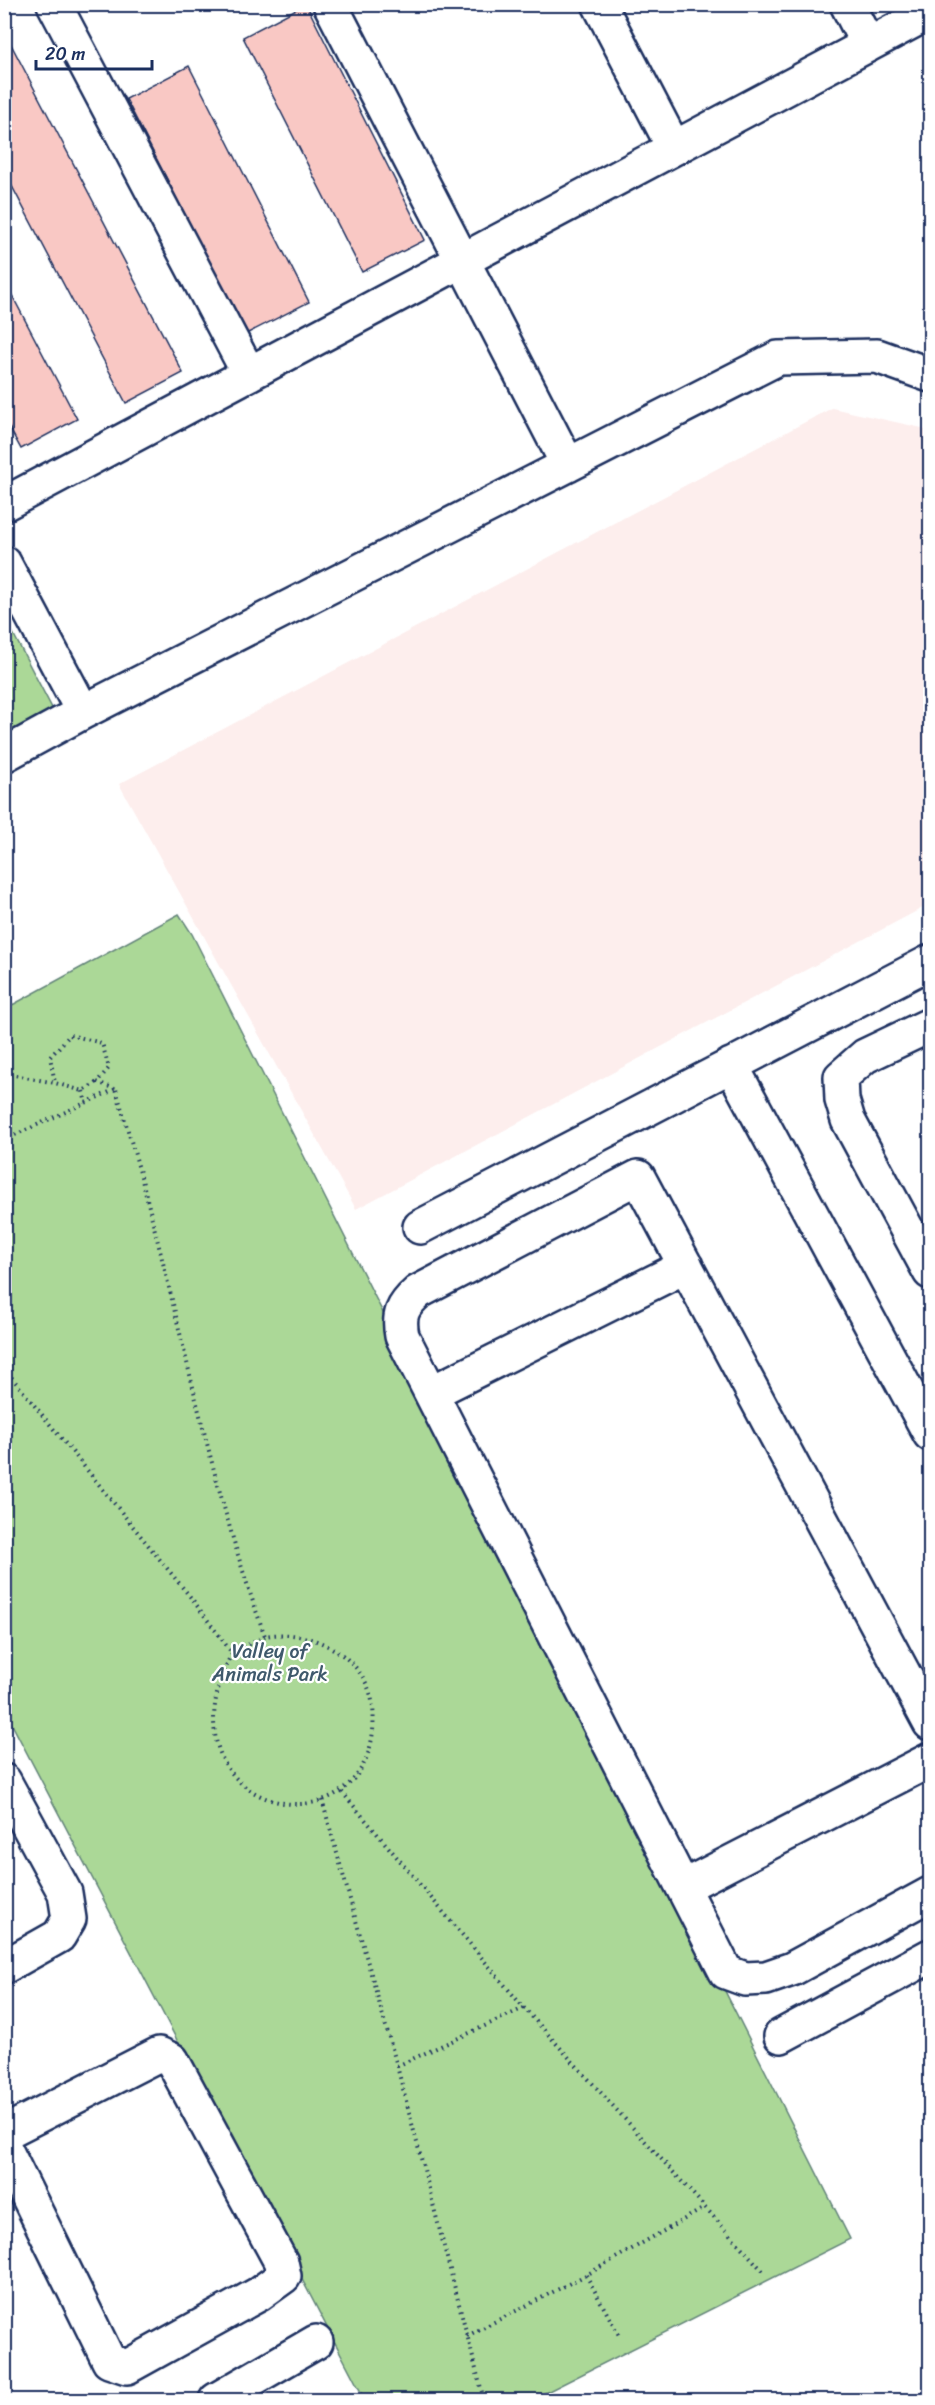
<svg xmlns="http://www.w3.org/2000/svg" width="935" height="2405" font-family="Sriracha,sans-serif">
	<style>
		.built { fill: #fdeeed }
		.green { fill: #abd897; stroke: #63847a; stroke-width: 1.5 }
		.building { fill: #f9c8c4; stroke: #1b2f5e; stroke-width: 1.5 }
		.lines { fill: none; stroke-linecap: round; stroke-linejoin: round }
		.minor-casing { stroke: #1b2f5e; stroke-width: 38 }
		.path { stroke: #1b2f5e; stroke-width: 4; stroke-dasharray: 1.5 4.5; stroke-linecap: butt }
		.minor { stroke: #fff; stroke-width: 33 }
		.labels { text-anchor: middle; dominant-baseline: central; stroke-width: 4.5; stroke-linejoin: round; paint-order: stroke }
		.park-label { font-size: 20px; fill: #3f596c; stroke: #fff }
	</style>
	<rect width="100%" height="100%" fill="#fff"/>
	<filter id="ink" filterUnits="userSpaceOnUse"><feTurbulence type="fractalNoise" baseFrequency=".0167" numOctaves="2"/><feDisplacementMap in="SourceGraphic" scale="12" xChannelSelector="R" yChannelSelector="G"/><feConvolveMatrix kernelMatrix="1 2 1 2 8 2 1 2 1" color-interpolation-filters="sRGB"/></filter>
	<g filter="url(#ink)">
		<path class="built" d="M832,408l90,20 8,6v470l-574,305 -237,-425z"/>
		<path class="green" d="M4,616l49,94 -49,26z
			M179,914l13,20 658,1305 -319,161h-166l-360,-689v-702z"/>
		<path class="building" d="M306,4l119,236 -63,32 -119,-235z
			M4,31l179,342 -57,30 -122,-232z
			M189,66l120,236 -63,32 -120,-235z
			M4,280l73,139 -56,30 -17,-31z"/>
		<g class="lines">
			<g class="minor-casing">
				<path id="minor" d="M54,4l195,370
					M330,4l238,461
					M599,4l75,144
					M847,4l21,41
					M4,504l926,-492
					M4,563l79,149
					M4,755l79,-43 695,-354 99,-2 53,19
					M930,1025l-65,31 -24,21 1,23 6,20 82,152
					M731,1065l199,369
					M420,1227l510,-265
					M431,1393l255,-127
					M930,1723l-292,-546 -220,115c-16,14 -20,23 -16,44l324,636 19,7 21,-1 26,-9 138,-75
					M4,1781l61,112 4,26 -10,17 -55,31
					M683,1887l247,-127
					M781,2036l149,-80
					M4,2133l155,-79 13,6 109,202 3,14 -25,18 -132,73 -18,-6 -105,-214
					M216,2400l100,-58"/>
			</g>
			<path class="path" d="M70,1035l32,8 7,25 -12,14 -14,9 -28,-8 -5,-26z
				M4,1073l51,10
				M97,1082l18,7
				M83,1091l3,12
				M4,1140l112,-51
				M4,1368l188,231 40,54c-79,157 127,206 141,78 2,-25 -1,-44 -17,-63 -22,-26 -60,-38 -91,-32 -51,-140 -79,-286 -116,-429 -10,-40 -22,-79 -33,-118
				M232,1653l33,-17
				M342,1792l182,216 239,263
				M322,1800l75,266 87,334
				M397,2066l127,-58
				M586,2275l34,62
				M467,2336l119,-61 118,-67"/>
			<use href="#minor" class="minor"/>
		</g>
	</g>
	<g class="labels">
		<g class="park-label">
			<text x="270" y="1651">Valley of<tspan x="270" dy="23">Animals Park</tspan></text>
		</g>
	</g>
	<rect width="935" height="2405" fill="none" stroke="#fff" stroke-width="24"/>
	<rect x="12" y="12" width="911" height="2381" fill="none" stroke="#1b2f5e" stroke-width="2" filter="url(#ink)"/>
	<path d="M36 60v9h116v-9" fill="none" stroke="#1b2f5e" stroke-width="3"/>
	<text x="45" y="60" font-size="18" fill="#1b2f5e" stroke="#ffffff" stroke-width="4.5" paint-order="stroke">20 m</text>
</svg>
